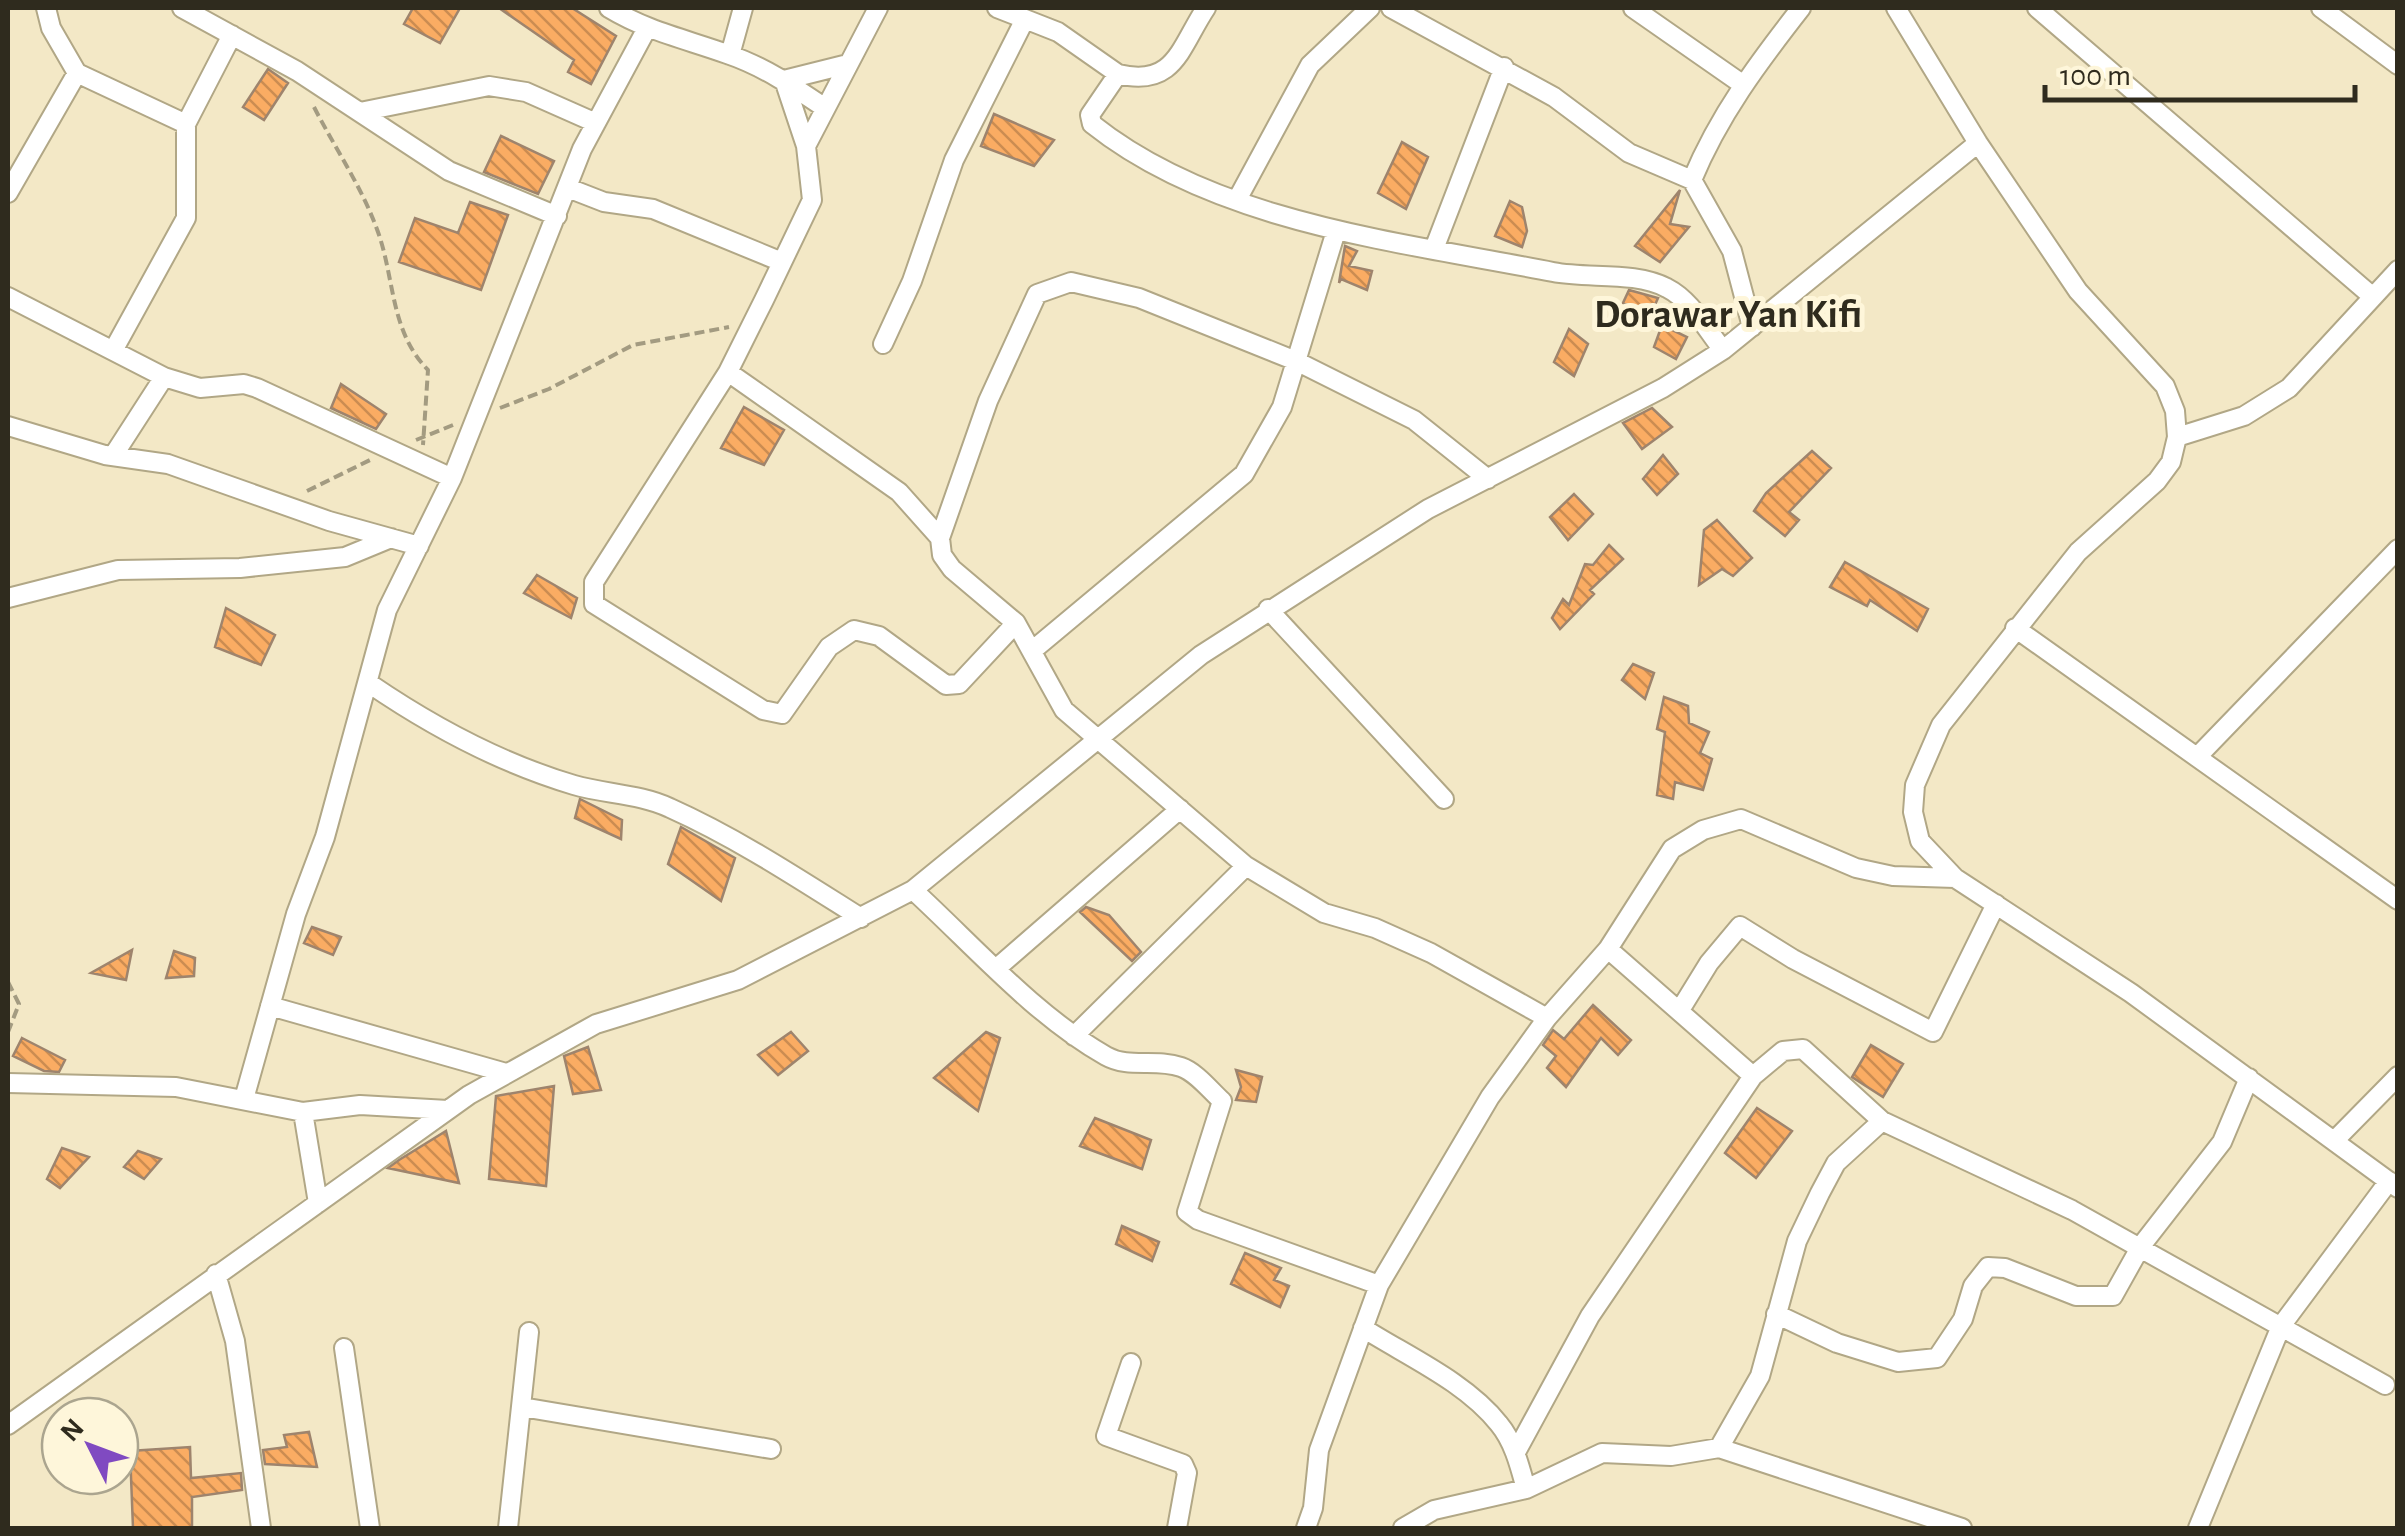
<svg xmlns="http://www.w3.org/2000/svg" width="2405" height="1536" font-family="'Alegreya Sans',sans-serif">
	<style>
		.building { fill: url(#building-back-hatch); stroke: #9e846d; stroke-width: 2.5 }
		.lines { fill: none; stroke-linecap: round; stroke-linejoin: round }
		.minor-casing { stroke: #b1a786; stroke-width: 22 }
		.path { stroke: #a39b81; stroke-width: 4; stroke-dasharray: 10 5; stroke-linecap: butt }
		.minor { stroke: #fff; stroke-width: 18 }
		.labels { text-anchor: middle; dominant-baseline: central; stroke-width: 10; stroke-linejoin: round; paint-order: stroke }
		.quarter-label { font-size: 40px; font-weight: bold; fill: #2f2b1e; stroke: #fef6da }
	</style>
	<defs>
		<pattern id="building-back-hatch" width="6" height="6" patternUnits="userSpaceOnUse" patternTransform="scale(2.5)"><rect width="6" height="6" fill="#faac63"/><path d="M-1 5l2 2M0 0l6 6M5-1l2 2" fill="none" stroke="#cb8c51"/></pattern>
	</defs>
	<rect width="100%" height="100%" fill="#f3e8c6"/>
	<path class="building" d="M413,8h47l-20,35 -36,-19z
		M499,8h73l44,28 -25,48 -23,-12 6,-12z
		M268,69l20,14 -24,37 -21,-13z
		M994,114l60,26 -20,26 -53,-20z
		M501,136l53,25 -16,33 -54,-22z
		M1402,142l26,15 -22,52 -28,-16z
		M1680,190l-10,34 19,3 -29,35 -25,-16z
		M1510,201l12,6 5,24 -5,16 -27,-11z
		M470,202l38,13 -27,75 -82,-28 16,-44 43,15z
		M1345,246l12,5 -8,15 23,5 -5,19 -26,-11 -2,4z
		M1629,290l29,8 -8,18 -27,-13z
		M1662,325l25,12 -11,22 -22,-12z
		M1569,329l19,15 -14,32 -20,-14z
		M341,384l45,30 -10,15 -45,-21z
		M744,407l40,23 -20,35 -43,-17z
		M1652,408l20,19 -30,22 -19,-26z
		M1812,451l19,17 -42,44 10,8 -14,16 -31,-25 12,-18z
		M1663,455l15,19 -21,21 -14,-16z
		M1574,494l19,20 -25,26 -18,-23z
		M1717,520l35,38 -19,18 -11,-7 -23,16 5,-55z
		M1609,545l14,14 -33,31 4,4 -34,35 -8,-11 11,-19 6,6 16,-41 8,1z
		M1845,562l83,47 -11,22 -47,-31 -3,6 -37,-19z
		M537,575l40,23 -6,20 -47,-25z
		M226,608l49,27 -14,30 -46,-18z
		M1633,664l21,9 -9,26 -23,-19z
		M1664,697l24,9 1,17 20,9 -9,21 12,6 -9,31 -28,-8 -2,17 -16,-4 8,-63 -8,-3z
		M580,799l42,21 -1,19 -46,-21z
		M681,827l54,31 -14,43 -53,-37z
		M1086,907l23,8 32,37 -9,9 -52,-49z
		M312,927l29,10 -8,18 -29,-12z
		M132,950l-6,30 -35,-7z
		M174,951l21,7 -1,18 -28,2z
		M1593,1005l38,35 -13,15 -17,-17 -35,49 -19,-19 9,-12 -13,-11 10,-15 11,9z
		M791,1032l17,19 -30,24 -20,-20z
		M986,1032l14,6 -22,73 -44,-33z
		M22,1038l43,22 -6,12 -15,-1 -31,-15z
		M1871,1045l32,19 -20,33 -31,-20z
		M588,1047l13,43 -28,4 -9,-38z
		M1236,1070l26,7 -6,25 -20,-2 5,-13z
		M554,1086l-8,100 -57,-7 7,-83z
		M1757,1108l35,23 -36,47 -31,-25z
		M1095,1118l56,22 -9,29 -62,-23z
		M446,1131l13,52 -71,-15 11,-8z
		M62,1148l27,9 -29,31 -13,-9z
		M138,1151l23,8 -17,20 -20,-12z
		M1122,1226l37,16 -7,19 -36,-17z
		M1245,1253l36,15 -7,12 15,6 -9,21 -49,-23z
		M309,1432l8,35 -52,-3 -2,-14 24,-3 -3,-12z
		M190,1447l1,31 50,-5 1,17 -50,7v31h-59l-3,-77z"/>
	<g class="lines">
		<g class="minor-casing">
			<path id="minor" d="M46,8l5,20 26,45 109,51
				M182,8l115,63 152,100 108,45
				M609,8c38,23 76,31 118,46 36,12 67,33 98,54
				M878,8l-72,138 6,54 -48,100 -36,72 -134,210v22l169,106 19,4 47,-67 25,-17 25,6 67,49 13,-1 57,-61
				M997,8l61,24 60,42 -28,41 2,9c124,99 309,118 461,148 35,7 82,-1 114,16 24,12 39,41 56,62
				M1391,8l163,89 75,56 63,27 40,71 20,76
				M1633,8l109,76
				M1896,8l82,135 100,148 87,95 10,25 2,26 -6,25 -14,19 -79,71 -137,173 -26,60 -2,27 7,29 35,37 176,115 267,195
				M2037,8l336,289
				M2321,8l77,57
				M730,55l13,-47
				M1118,74c57,14 62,-27 88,-66
				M360,112l129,-26 37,6 70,31
				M806,146l-22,-66 64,-16
				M1692,180c27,-65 66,-117 109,-172
				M568,188l36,14 49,7 129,53
				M8,193l69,-120
				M1238,198l72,-133 60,-57
				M1434,249l70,-182
				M8,297l156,80 36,11 44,-4 13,4 195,90
				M883,344l29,-63 42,-121 71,-141
				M114,349l72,-131v-94l46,-89
				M728,372l171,120 41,46
				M8,426l97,29 63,9 161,57 90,25
				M2177,437l67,-21 45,-28 109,-118
				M113,456l51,-79
				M1488,479l-74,-59 -118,-59 -157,-63 -68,-16 -34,12 -49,107 -48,137 2,17 10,14 64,54 48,87 182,156 78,47 51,15 56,25 116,65
				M8,598l110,-28 122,-2 105,-11 46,-19
				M1268,609l176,190
				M2015,628l383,272
				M1033,650l211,-176 38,-67 54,-176
				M370,684c63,43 130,79 204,101 31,9 67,9 96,23 67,30 129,71 191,110
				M2198,756l200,-207
				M913,890c61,56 121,125 193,166 23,13 49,2 75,11 15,5 29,23 41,34l-35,111 11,8 181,65
				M1608,949l145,127 30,-25 20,-2 79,72 190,89 313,175
				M998,967l182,-158
				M270,1006l236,67
				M1680,1010l29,-47 31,-37 53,33 140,73 63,-128
				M1074,1036l172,-170
				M8,1083l168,4 127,25 57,-7 88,5
				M244,1099l52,-185 29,-77 62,-227 65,-132 130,-329 64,-119
				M303,1112l15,91
				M2334,1141l64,-65
				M216,1274l19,67 26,187
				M1776,1314l61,29 61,19 39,-4 26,-39 10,-33 15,-19 17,1 71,28h37l28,-50 81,-104 27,-64
				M1363,1328c44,28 103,54 136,96 15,18 21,43 27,65
				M344,1348l26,180
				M1131,1363l-25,73 77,28 4,9 -10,55
				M522,1407l249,42
				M8,1425l461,-330 127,-71 142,-44 175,-90 288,-235 227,-146 235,-121 60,-38 255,-207
				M1719,1448l41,-72 37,-135 23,-48 16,-30 46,-42
				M1516,1452l74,-136 163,-240
				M508,1528l21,-196
				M1306,1528l7,-20 6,-58 60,-165 111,-188 57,-79 61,-69 64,-100 31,-19 38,-11 115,49 37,8 62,2
				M1403,1528l31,-18 92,-21 76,-36 69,3 48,-8 243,80
				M2198,1528l83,-202 108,-145"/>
		</g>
		<path class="path" d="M314,107c22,43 48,80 64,125 17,48 12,99 50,138l-5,75
			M500,408l49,-19 84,-44 96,-18
			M416,440l37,-15
			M307,491l63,-31
			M8,982l11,22 -11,28"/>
		<use href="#minor" class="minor"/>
	</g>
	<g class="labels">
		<g class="quarter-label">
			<text x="1728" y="315">Dorawar Yan Kifi</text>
		</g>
	</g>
	<rect width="2405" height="1536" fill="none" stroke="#2f2b1e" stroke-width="20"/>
	<g transform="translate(90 1446) rotate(312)"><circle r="48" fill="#fef6da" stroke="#aba58f" stroke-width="2.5"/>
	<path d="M0-8L18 38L0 25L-18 38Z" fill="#804ac1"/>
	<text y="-15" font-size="28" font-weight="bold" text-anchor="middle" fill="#2f2b1e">N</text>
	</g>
	<path d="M2045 85v15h310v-15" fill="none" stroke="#2f2b1e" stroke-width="5"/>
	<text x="2060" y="85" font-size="30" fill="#2f2b1e" stroke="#fef6da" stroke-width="8" paint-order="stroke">100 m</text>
</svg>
